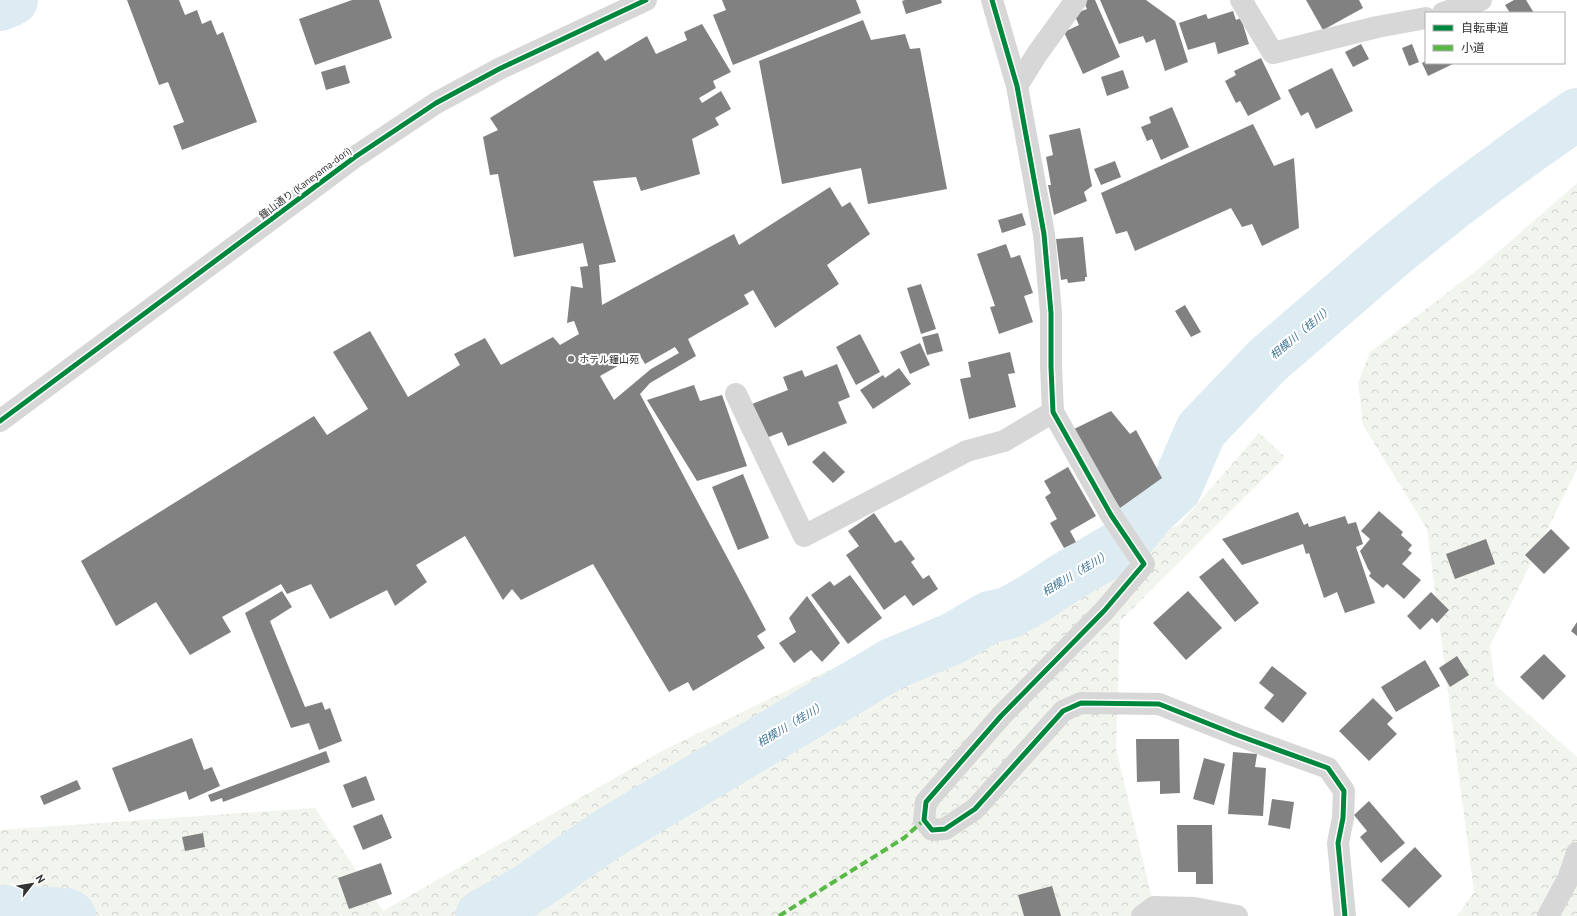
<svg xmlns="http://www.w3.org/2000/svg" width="1577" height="916" font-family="'PT Sans','Noto Sans JP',sans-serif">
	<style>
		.forest { fill: url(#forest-crowns) }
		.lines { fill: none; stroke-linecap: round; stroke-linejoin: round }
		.river { stroke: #ddebf3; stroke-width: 52 }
		.building { fill: #818181; fill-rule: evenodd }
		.minor { stroke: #d7d7d7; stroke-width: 22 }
		.quiet { stroke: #58b947; stroke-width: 4; stroke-dasharray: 8 4; stroke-linecap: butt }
		.cycleway-casing { stroke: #fff; stroke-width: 8 }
		.cycleway { stroke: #00873e; stroke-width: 5 }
		.poi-dot { fill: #7a7a7a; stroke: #fff; stroke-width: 1.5 }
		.labels { text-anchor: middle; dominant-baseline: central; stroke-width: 4; stroke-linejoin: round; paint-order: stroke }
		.street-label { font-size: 10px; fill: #333; stroke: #fff }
		.poi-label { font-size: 10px; fill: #333; stroke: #fff; text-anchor: start }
		.water-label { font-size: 11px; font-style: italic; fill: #3f7597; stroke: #fff }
	</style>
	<defs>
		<pattern id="forest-crowns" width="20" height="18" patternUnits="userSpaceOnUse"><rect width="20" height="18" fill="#f1f5ed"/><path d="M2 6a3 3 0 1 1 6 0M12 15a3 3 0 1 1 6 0" fill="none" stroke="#cfd2cc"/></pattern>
	</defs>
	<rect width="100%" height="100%" fill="#fff"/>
	<path class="forest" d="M1577,183v286l-87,177 5,39 82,72v159h-120l17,-24 -47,-363 -64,-104 -5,-42 12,-31 111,-85z
		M1259,433l26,24 -165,164 -4,128 38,158 9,9h-1163v-86l315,-22 68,103 279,-160 351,-170 166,-56z"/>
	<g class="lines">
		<path class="river" d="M0,5l12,-5
			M0,911l66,3 4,2
			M481,916c19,-11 38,-20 55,-32 26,-18 51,-37 78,-54l278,-166 62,-26 36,-21 18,-4 27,-15 30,-20 60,-35 25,-31 26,-24 25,-58 67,-70 124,-107 62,-50 69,-51 54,-38"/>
	</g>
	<path class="building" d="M127,0h52l6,15 12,-5 5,14 9,-4 6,15 6,-3 34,90 -75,28 -9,-24 11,-4 -16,-40 -9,3z
		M352,0h27l13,38 -77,27 -16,-46z
		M722,0h134l5,13 -128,52 -20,-50 13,-5z
		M905,0h36l1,3 -36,11 -4,-13z
		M1088,0h7l25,57 -37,17 -19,-42 15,-7 -5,-11 13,-5 -3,-7z
		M1100,0h46l29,21 13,41 -23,9 -10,-32 -9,4 -3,-7 -24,8z
		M1306,0h53l4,8 -40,22z
		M1514,0h12l8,13h-24l-5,-8z
		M1233,11l3,9 5,-2 8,26 -31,10 -3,-12 -27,8 -9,-27 27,-9 2,5z
		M863,20l8,20 34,-6 5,15 10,-1 27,141 -79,15 -7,-36 -79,16 -23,-123z
		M702,24l29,48 -18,9 3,7 -17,10 3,5 19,-12 10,18 -16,9 4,7 -27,14 8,35 -59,17 -5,-14 -43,4 23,81 -17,3 3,40 132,-71 5,11 91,-58 12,20 8,-5 20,32 -43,31 12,19 -64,44 -22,-38 -9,5 5,9 -61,35 8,17 -46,27 -10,11 126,236 -9,6 8,12 -72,43 -5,-9 -19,10 -76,-128 -72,36 -9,-11 -9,11 -38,-64 -49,29 11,17 -32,24 -8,-16 -57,29 -19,-35 -24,10 -6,-10 -59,33 9,15 -41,23 -34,-53 -40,24 -35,-65 233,-145 13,19 41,-26 -35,-57 37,-21 38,66 52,-32 -6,-11 31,-16 16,27 52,-28 7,8 19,-11 -5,-13 -7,2 4,-37 12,2 -3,-21 8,-1 -5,-23 -69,14 -16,-83 -8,1 -7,-38 15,-7 -8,-12 108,-67 7,10 42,-25 9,18 31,-14 -3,-8zM675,347l4,6 -28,16 -37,31 -14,-24 39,-22 6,10z
		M1361,44l8,15 -16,8 -8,-15z
		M1412,44l7,18 -10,4 -7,-18z
		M1261,58l20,41 -33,17 -8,-15 -4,2 -11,-22 11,-6 -2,-4z
		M1426,61v2h29l-27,13 -6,-13z
		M345,65l5,18 -24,7 -5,-18z
		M1332,68l21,43 -37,18 -8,-17 -7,4 -13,-26z
		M1123,70l6,18 -22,8 -6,-19z
		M1172,107l17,40 -28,13 -9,-21 -5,2 -6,-14 10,-4 -2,-6z
		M1253,124l21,42 20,-8 5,70 -37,18 -10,-22 -10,3 -11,-19 -96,43 -8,-20 -11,3 -15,-41z
		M1080,128l12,58 -8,6 3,9 -33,14 -6,-30h3l-5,-28 7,-2 -4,-20z
		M1115,161l6,16 -20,8 -7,-16z
		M1022,213l4,12 -24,8 -4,-13z
		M1083,237l4,40h-2v4l-17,2 -1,-4 -6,1 -5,-41z
		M1006,244l5,14 9,-3 13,38 -9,3 9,26 -34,12 -9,-27 5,-1 -18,-52z
		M921,284l15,45 -15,5 -14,-46z
		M1185,305l16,27 -10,5 -16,-26z
		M938,333l5,18 -16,4 -5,-18z
		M860,334l20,38 -24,13 -20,-38z
		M920,343l10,22 -20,9 -10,-22z
		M1010,352l5,21 -7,1 8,33 -47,12 -9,-40 11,-2 -3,-15z
		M837,364l13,33 -12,5 9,21 -59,23 -6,-14 -16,6 -14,-34 36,-14 -5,-13 19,-7 3,7z
		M899,368l12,16 -38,25 -13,-19 23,-15 2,3z
		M694,385l6,16 22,-6 25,71 -50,15 -50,-81z
		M1111,411l19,23 6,-4 26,48 -42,30 -48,-78z
		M824,451l21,21 -12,11 -21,-21z
		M1068,467l28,49 -26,15 6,11 -12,6 -14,-25 7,-4 -12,-22 6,-4 -7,-12z
		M743,474l26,64 -31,12 -26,-63z
		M1379,511l24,21 -2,3 11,10 -4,5 4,3 -10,11 19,16 -17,19 -17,-15 -4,4 -14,-12 2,-3 -3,-4 -8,-18 10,-12 -9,-8z
		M1298,512l6,13 4,-2 1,4 36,-11 3,8 8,-2 7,22 -7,3 19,56 -30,10 -8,-21 -13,6 -15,-45 -3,1 -3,-10 -61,21 -20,-26z
		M874,513l21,30 6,-3 14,19 -4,3 12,17 6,-4 9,14 -25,17 -8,-11 -21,15 -38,-55 13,-9 -11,-15z
		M1551,529l19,19 -26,26 -19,-19z
		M1486,539l9,25 -40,15 -9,-25z
		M1223,558l36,45 -24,19 -36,-45z
		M850,575l32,43 -34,26 -37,-49 19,-14 4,5z
		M282,591l10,16 -22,14 35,86 17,-5 3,8 5,-2 12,33 -23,9 -10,-27 -18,5 -46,-115z
		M1188,591l34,37 -36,32 -33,-37z
		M1431,592l18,18 -12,13 -5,-5 -12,12 -13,-14z
		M807,596l33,47 -18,19 -11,-12 -17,13 -15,-20 17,-11 -7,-14z
		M1577,622v14l-6,-5z
		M1544,654l22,22 -23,24 -23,-23z
		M1457,656l12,19 -19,12 -11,-19z
		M1425,660l15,26 -44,26 -15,-25z
		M1272,666l35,27 -24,30 -19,-15 10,-13 -15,-12z
		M1373,698l20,20 -6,6 10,10 -28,27 -30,-30z
		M192,738l12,32 8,-3 8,19 -31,14 -3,-9 -57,21 -17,-44z
		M1136,739h43l1,54 -20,1v-13l-23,1z
		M326,751l4,11 -107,40 -1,-4 -11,4 -3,-7z
		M1233,752l24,2 -2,13 11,1 -3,48 -35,-2z
		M1204,758l21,6 -11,41 -21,-6z
		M366,776l9,24 -23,8 -9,-23z
		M77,780l4,9 -37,16 -4,-9z
		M1272,799l22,3 -4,27 -22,-4z
		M1369,801l36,42 -24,20 -21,-26 7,-6 -13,-16z
		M382,814l10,24 -29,12 -10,-24z
		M1177,825h35l1,59h-17v-12h-18z
		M203,833l2,14 -20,4 -3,-14z
		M1415,847l27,29 -33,32 -28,-28z
		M381,863l11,31 -43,15 -11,-31z
		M1052,886l9,30h-37l-6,-21z"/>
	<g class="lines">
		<path class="minor" d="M992,0l25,86 27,148 7,79v54l2,45 58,103 33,49 -40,47 -103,105 -75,86 -2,18 8,10 13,-1 30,-20 88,-98 18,-8 78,1 78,31 91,33 16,23 -1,27 -5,25 7,73
			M1241,0l32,53 104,-26 49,-9
			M1443,13l38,-13
			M1017,86l20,-32 39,-54
			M736,394l68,142 163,-85 37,-10 49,-29
			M0,421l355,-264 81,-54 63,-34 147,-69
			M1142,916l12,-9 40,1 43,8
			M1548,916l20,-37 9,-26"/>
		<path class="quiet" d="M779,916l125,-78 20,-18"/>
		<g class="cycleway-casing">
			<path id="cycleway" d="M992,0l25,86 27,148 7,79v54l2,45 58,103 33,49 -40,47 -103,105 -75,86 -2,18 8,10 13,-1 30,-20 88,-98 18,-8 78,1 78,31 91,33 16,23 -1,27 -5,25 7,73
				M0,421l355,-264 81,-54 63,-34 147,-69"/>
		</g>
		<use href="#cycleway" class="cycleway"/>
	</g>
	<circle class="poi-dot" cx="571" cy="359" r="4"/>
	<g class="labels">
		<g class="street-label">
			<text transform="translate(305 183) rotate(-37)">鐘山通り (Kaneyama-dori)</text>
		</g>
		<g class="poi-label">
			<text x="579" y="359">ホテル鐘山苑</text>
		</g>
		<g class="water-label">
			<text transform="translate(1301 332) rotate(-40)">相模川（桂川）</text>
			<text transform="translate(1076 573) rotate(-31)">相模川（桂川）</text>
			<text transform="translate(791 724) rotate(-31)">相模川（桂川）</text>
		</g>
	</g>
	<rect x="1425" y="12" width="140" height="52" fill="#ffffff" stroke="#adadad"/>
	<rect x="1433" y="25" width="20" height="6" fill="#00873e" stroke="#adadad"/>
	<text x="1461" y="32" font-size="12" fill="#333333">自転車道</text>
	<rect x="1433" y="45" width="20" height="6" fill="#58b947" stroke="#adadad"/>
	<text x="1461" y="52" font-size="12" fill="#333333">小道</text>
	<g transform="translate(32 884) rotate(59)" stroke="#ffffff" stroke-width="3" paint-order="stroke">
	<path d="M0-3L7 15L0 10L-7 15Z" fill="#333333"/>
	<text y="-6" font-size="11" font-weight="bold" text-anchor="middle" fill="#333333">N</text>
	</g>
</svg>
